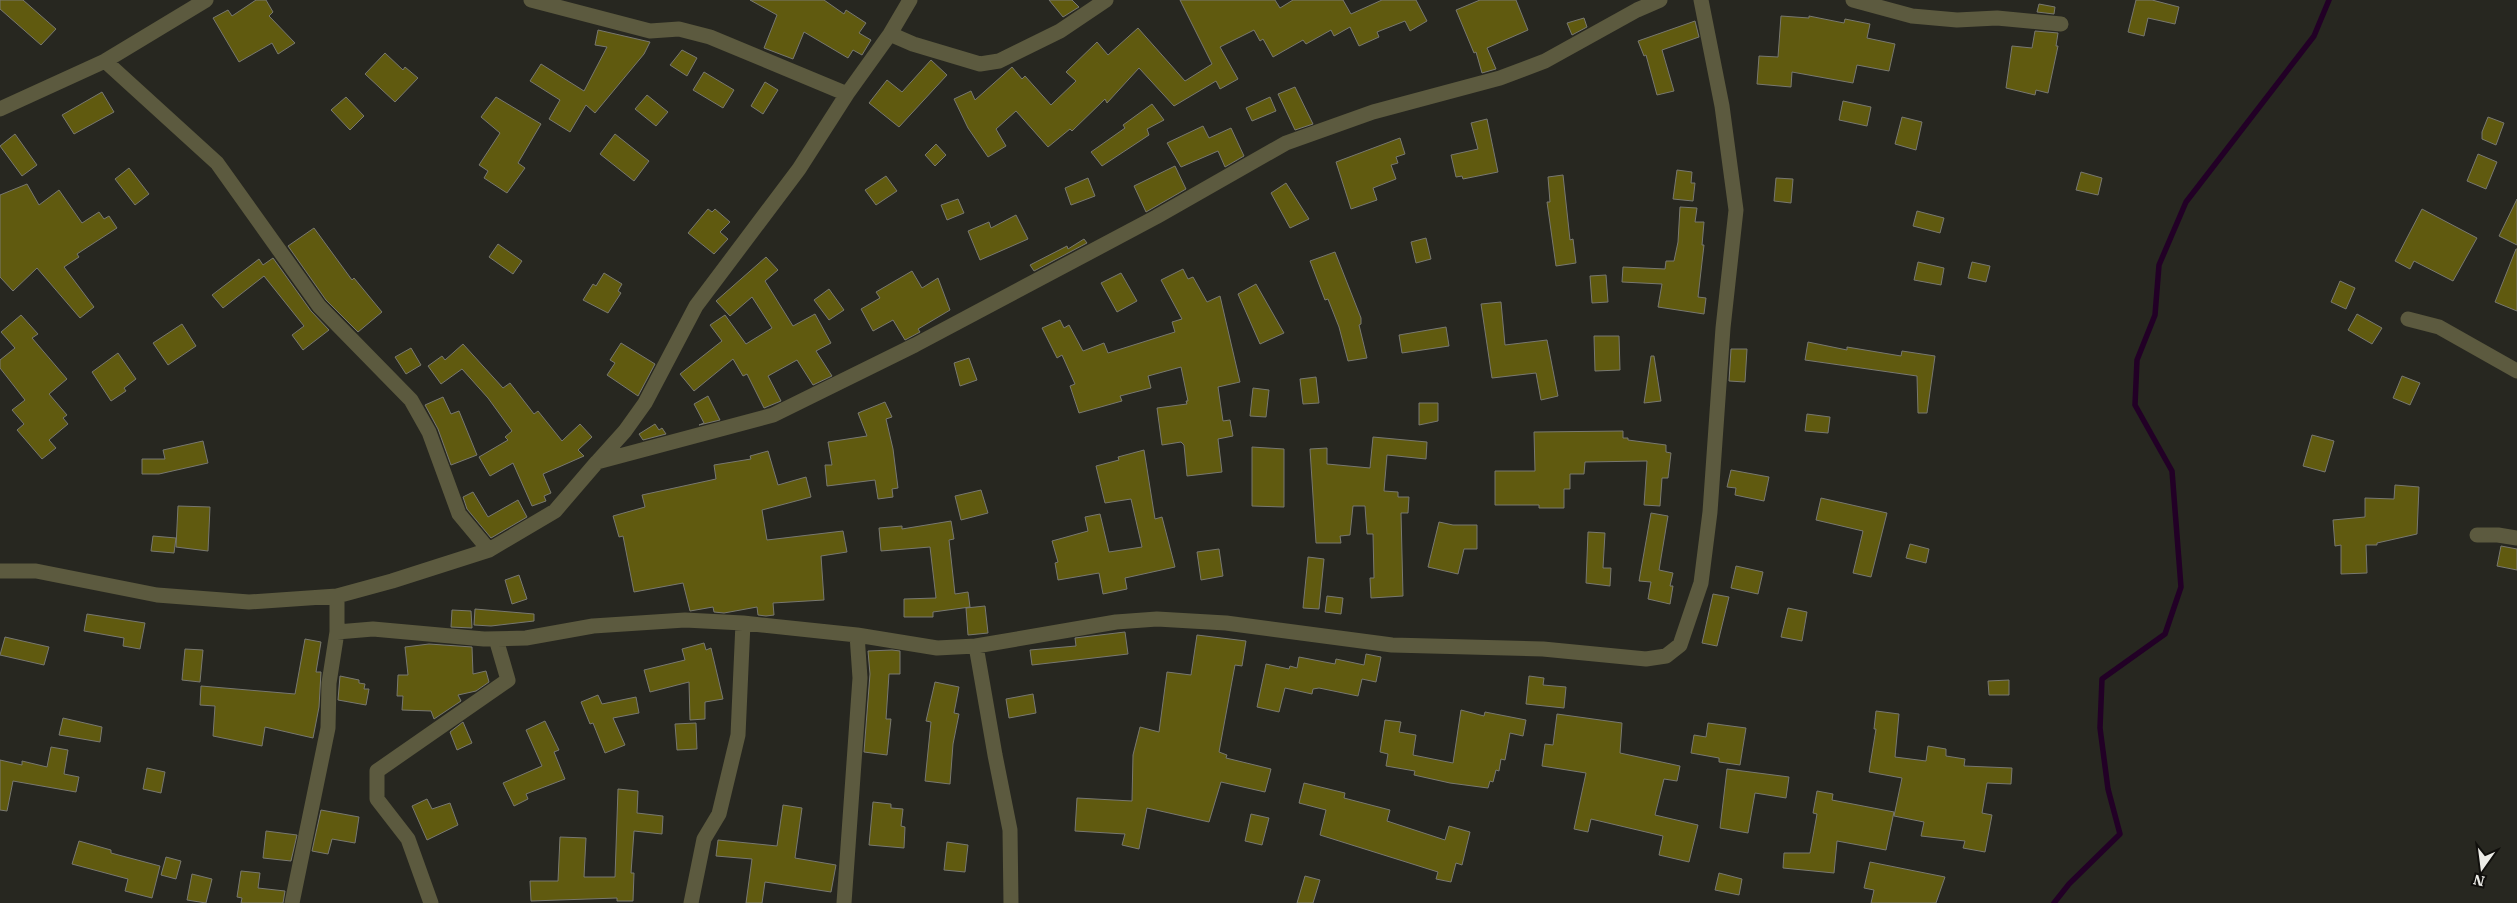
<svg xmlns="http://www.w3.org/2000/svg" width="2517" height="903" font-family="'IBM Plex Serif',serif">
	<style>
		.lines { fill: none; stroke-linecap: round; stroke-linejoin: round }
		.stream { stroke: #220026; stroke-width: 5.5 }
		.building { fill: #605a0f; stroke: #787870 }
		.minor { stroke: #5c5a3f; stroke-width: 15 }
	</style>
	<rect width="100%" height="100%" fill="#272720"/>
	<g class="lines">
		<path class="stream" d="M2054,903l15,-19 51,-50 -12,-45 -8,-61 2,-49 63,-45 16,-47 -9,-116 -37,-66 2,-45 18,-45 4,-50 27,-63 128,-166 15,-36"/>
	</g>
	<path class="building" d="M0,0h23l33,29 -15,16 -41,-36z
		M256,0h10l7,12 -4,4 26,27 -17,11 -6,-11 -33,19 -26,-44 15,-8 4,6z
		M750,0h74l20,14 2,-4 20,13 -7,10 12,7 -9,15 -9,-5 -5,8 -44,-26 -11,27 -29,-11 13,-33z
		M1049,0h23l7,7 -16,10z
		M1180,0h95l5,8 13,-8h50l8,14 31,-14h34l11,21 -17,10 -5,-10 -28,11 2,5 -20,9 -9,-19 -16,9 -3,-6 -25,14 -3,-4 -30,17 -10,-18 -3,2 -6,-11 -34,17 18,32 -18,10 -4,-8 -42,25 -35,-38 -32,35 -2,-4 -33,32 -2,-2 -22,18 -32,-36 -20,18 10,17 -18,11 -20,-29 -14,-29 17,-8 4,9 37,-33 10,12 3,-3 26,29 25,-24 -10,-9 31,-30 11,13 30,-27 47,53 27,-17z
		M1480,0h36l12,30 -41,18 9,21 -14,4 -6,-21 -2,1 -18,-43z
		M2136,0h16l27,7 -4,17 -27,-6 -4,18 -16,-4z
		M2039,4l16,3 -1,7 -17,-2z
		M1781,16l28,2v-2l35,7 1,-4 25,5 -3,14 28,6 -6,27 -32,-6 -4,18 -61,-11 -1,15 -34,-3 2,-28 19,1z
		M1584,18l3,9 -15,8 -5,-12z
		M1695,21l4,16 -37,13 12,41 -17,4 -11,-40 -2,1 -6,-15z
		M598,30l52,12 -6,12 -49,59 -9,-8 -16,27 -21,-13 11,-19 -30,-19 11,-17 43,27 23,-44 -12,-2z
		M2035,31l23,2 -2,13h2l-10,47 -12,-3 -1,5 -29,-7 6,-42 20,2z
		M682,50l15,8 -10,18 -17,-11z
		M385,53l18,17 2,-3 13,11 -23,24 -30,-28z
		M931,60l16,15 -48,52 -30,-24 18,-23 15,12z
		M704,72l30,18 -11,18 -30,-18z
		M765,82l13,8 -15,24 -12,-8z
		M1295,87l18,37 -18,6 -17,-36z
		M102,92l12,20 -40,22 -12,-19z
		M647,95l21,17 -12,14 -21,-17z
		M346,97l18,19 -14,14 -19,-20z
		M496,97l45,27 -23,39 7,5 -18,25 -23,-15 4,-7 -9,-6 21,-32 -19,-16z
		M1270,97l6,14 -24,10 -6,-13z
		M1843,101l28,6 -4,19 -28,-6z
		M1152,104l12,16 -17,9 2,6 -47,31 -11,-14 34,-24 -2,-3z
		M1902,117l20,5 -6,28 -21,-6z
		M2488,117l16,6 -8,22 -14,-6v-7z
		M1487,119l11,53 -35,7 -1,-3 -6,1 -5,-22 27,-6 -7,-26z
		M1203,126l6,12 22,-10 13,28 -19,11 -7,-16 -37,16 -14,-24z
		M15,134l22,31 -15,11 -22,-30z
		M615,134l34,27 -15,20 -34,-27z
		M1400,138l5,16 -9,3 2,6 -7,2 5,14 -23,9 4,12 -26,9 -15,-47z
		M936,144l10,11 -11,11 -10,-11z
		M2478,154l19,8 -11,27 -19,-8z
		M1175,166l11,23 -40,23 -12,-26z
		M129,168l20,26 -14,11 -20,-26z
		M1677,170l15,2 -1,11h4l-2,18 -20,-2z
		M2081,172l21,6 -4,17 -22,-5z
		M1563,175l7,65 3,-1 3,24 -20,3 -9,-64h3l-2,-25z
		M886,176l11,15 -21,14 -11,-15z
		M1088,178l7,18 -24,9 -6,-17z
		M1776,178l17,1 -2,24 -17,-2z
		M1286,183l23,36 -19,9 -19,-35z
		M27,184l12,21 20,-15 23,33 17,-11 5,7 5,-3 8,12 -40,26 2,3 -15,10 30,40 -14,11 -43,-50 -24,23 -13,-14v-82z
		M958,199l6,14 -17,7 -6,-15z
		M2517,199v46l-18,-9z
		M1680,207l17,1 -2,14h9l-2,23h2l-6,52 8,1 -2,16 -46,-7 4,-23 -40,-2 1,-15 42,2 1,-8h8l4,-19z
		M708,209l4,3 3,-3 15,13 -10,10 8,7 -14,15 -26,-21z
		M2422,209l55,29 -24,43 -39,-20 -4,8 -15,-8z
		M1917,211l27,7 -4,15 -27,-7z
		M1016,215l12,24 -48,21 -12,-29 21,-9 2,6z
		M314,228l38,52 2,-2 28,34 -24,20 -32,-32 -38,-54z
		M1426,238l5,21 -15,4 -5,-21z
		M1084,239l3,4 -53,28 -4,-6 37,-19 1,3z
		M498,244l24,17 -9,13 -24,-17z
		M2516,249h1v62l-22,-9z
		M1335,252l26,66v6l-2,1 8,33 -19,3 -9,-34 -11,-28 -3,1 -15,-39z
		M766,257l12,13 -13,11 28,45 22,-12 16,29 -15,8 16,25 -19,9 -16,-25 -29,16 13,25 -17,7 -17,-34 -4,2 -10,-17 -39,32 -14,-17 42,-33 -12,-16 15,-10 21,29 26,-16 -20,-31 -22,19 -14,-15z
		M273,258l38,53 18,19 -26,20 -11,-15 12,-9 -40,-50 -41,32 -11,-13 47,-36 4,6z
		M1918,262l26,6 -3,17 -27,-5z
		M1972,262l18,4 -4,16 -18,-4z
		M1183,269l5,10 5,-2 14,25 13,-6 20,86 -22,5 5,34 7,-1 3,16 -15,3 4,33 -35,4 -3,-31 -3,-3 -19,3 -5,-37 30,-4 -1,-3h2l-7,-34 -33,9 3,12 -31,8 2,5 -43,12 -9,-27 5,-2 -13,-29 -5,3 -15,-30 18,-8 4,8 5,-3 14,26 21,-8 4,10 67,-21 -3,-10 10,-3 -21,-39z
		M912,271l10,17 16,-10 12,32 -32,19 2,3 -15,8 -12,-20 -20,11 -12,-22 19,-11 -4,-6z
		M604,273l18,11 -4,7 3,2 -13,20 -25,-13 10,-16 3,2z
		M1121,273l16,28 -20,11 -16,-29z
		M1606,275l2,27 -16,1 -2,-27z
		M2340,281l15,7 -9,21 -15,-7z
		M1256,284l28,49 -24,11 -22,-50z
		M829,289l15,21 -15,10 -15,-20z
		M1501,302l4,43 42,-5 11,56 -17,4 -5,-27 -44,5 -11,-74z
		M2357,314l25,14 -10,16 -24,-14z
		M21,315l17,19 -6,4 35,41 -18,15 18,21 -4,3 5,6 -19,16 7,8 -14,11 -25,-29 7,-6 -12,-14 13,-10 -25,-32v-8l15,-12 -14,-16z
		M182,324l14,22 -28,19 -15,-22z
		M1446,327l3,19 -47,7 -3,-18z
		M1594,336h25l1,34 -25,1z
		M1808,342l39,8v-3l54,9 1,-5 33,5 -8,57h-9l-1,-37 -112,-16z
		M621,343l34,21 -17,32 -31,-21 8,-12 -5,-3z
		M463,344l40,44 7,-5 24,31 4,-3 24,30 18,-17 12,13 -14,13 6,6 -41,18 8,19 -7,3 2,5 -14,5 -19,-43 -23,13 -11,-19 29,-17 -3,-3 7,-6 -24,-33 -26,-29 -21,15 -13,-18 14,-10 3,4z
		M411,348l10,17 -15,9 -11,-17z
		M1731,349h16l-2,33 -16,-1z
		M118,353l18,26 -12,9 2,3 -15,10 -19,-29z
		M1651,356h3l7,45 -17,2z
		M969,358l8,22 -17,6 -6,-23z
		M2402,376l18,7 -10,22 -17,-7z
		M1316,377l3,26 -16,1 -3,-25z
		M1253,388l16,2 -3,27 -16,-1z
		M708,396l12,24 -21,5 5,-2 -10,-19z
		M443,397l8,17 8,-3 18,44 -26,10 -13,-36 -13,-24z
		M885,402l7,15 -6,2 7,30 5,39 -6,1 1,8 -15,2 -3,-19 -48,6 -2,-21h7l-4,-23 39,-6 -9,-23z
		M1419,403h19v18l-19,4z
		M1807,414l23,3 -2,16 -23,-2z
		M655,424l4,6 3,-2 4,6 -23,6 -4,-6z
		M1623,431v7h5v2l38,5v7l5,1 -3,25h-6l-2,28 -16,-1 3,-44 -62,1 -1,12h-14v15h-6v19h-25v-3h-44v-34h40l-1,-39z
		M2312,435l22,6 -9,31 -22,-6z
		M1373,437l54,5 -1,17 -39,-4 -3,36 14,1v5h11l-1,16h-7l2,83 -32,2 -1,-20h4l-1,-44h-6l-2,-28h-12l-3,29 -10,1 1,7h-25l-6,-94 17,-1v16l43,4z
		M203,441l5,22 -49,11h-17v-15h23l-2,-9z
		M1252,447l32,2v58l-32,-1z
		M1144,450l11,69 7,-2 13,50 -50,11 2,11 -24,5 -4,-21 -41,7 -3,-17 3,-1 -6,-21 36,-10 -3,-14 15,-3 9,38 33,-5 -11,-48 -26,4 -9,-37 23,-6 -1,-3z
		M768,451l10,34 28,-8 5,20 -49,13 5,30 76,-9 4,21 -26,4 3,44 -51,3 1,12 -8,1 -8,-1 -1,-8 -33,6 -10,-1 -1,-5 -23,4 -7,-28 -49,9 -11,-56 -4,1 -6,-21 32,-9 -3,-12 74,-16 -2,-14 37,-6 -1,-3z
		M1731,470l38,7 -5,24 -29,-6 1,-7 -9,-1z
		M2395,485l24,2 -2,47 -40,9v2h-11l1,28 -26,1v-29l-6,1 -2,-26 32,-3v-19l29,1z
		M981,490l7,23 -27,7 -6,-24z
		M473,492l15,25 30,-17 9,17 -36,21 -24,-29 -4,-12z
		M1821,498l66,15 -16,64 -18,-4 10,-42 -47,-11z
		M178,506l32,1 -2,44 -32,-4z
		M1651,513l17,3 -9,54 14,3 -3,13h3l-3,18 -22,-5 3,-17 -12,-1z
		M951,521l3,18 -5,1 6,54 13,-2 2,15 -37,5v5h-29v-18l32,-1 -6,-51 -49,4 -2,-23 23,-2v3z
		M1439,522l14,3h24v24h-13l-6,25 -30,-7z
		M1588,532l17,1 -2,35h8l-1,18 -24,-3z
		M153,536l23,2 -2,15 -23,-2z
		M1910,544l19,5 -3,14 -20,-5z
		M2501,546l16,3v21l-20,-4z
		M1219,549l4,27 -22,4 -4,-28z
		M1308,557l16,2 -5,50 -16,-1z
		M1736,566l27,6 -5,22 -27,-6z
		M519,575l8,24 -15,5 -7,-24z
		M1713,594l16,3 -12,49 -15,-3z
		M1327,596l16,2 -2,16 -16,-2z
		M985,606l3,27 -20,2 -2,-27z
		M1788,608l19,4 -5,29 -21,-4z
		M475,609l59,5v7l-43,5 -17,-1z
		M452,610l19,1 1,17 -21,-1z
		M87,614l58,9 -5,26 -17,-3 1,-8 -40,-7z
		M1125,632l3,22 -96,11 -2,-15 46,-4 -1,-8z
		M1197,635l49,6 -4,25 -7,-1 -16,87 8,3 -1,3 45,11 -6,23 -44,-10 -12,40 -62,-14 -8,41 -17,-4 3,-11 -50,-3 2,-33 55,3 1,-46 7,-28 19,5 8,-60 24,3z
		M5,637l44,10 -5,18 -44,-10z
		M305,639l16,3 -5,30h5l-2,35 -6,31 -48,-11 -3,19 -49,-10 2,-30 -15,-1 1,-19 94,8z
		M704,643l2,7 5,-2 12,51 -18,3v17l-15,1 -1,-38 -39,10 -6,-22 41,-10 -3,-11z
		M429,644l43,3 1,27 13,-3 3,11 -13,9 -18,4 3,6 -27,18 -3,-8 -29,-1 1,-14h-6l1,-21h10l-3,-28z
		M185,649l18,1 -3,32 -18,-2z
		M892,650l8,1v23h-11l-3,45h5l-4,36 -23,-3 6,-78 -2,-23z
		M1366,654l15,3 -5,25 -14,-3 -4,17 -39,-8 -6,1 -1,5 -27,-6 -6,24 -22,-5 9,-43 23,5 1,-3 7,2 2,-11 36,7 1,-5 28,6z
		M340,676l19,4v3l6,1 -1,5h5l-3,16 -28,-5z
		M1529,676l15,2 -1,7 23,2 -2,21 -38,-4z
		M2009,680v15h-20l-1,-14z
		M935,682l24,5 -5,26 5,1 -6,30 -3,40 -25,-3 6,-59 -5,-1z
		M1033,694l3,19 -27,5 -3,-19z
		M598,695l4,9 34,-7 3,16 -26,5 12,27 -20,8 -12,-30 -3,1 -9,-22z
		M1461,710l23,6 1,-4 41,8 -3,16 -13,-3 -5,27 -4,-1 -2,12 -3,-1 -3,12 -3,-1 -2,7 -38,-5 -36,-8 1,-4 -29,-5 2,-12 -8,-2 5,-32 16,2 -2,10 17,3 -3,20 40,8z
		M1876,711l23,3 -4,43 31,4 2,-15 18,3v7l19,3 -1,7 48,2 -1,16 -24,-1 -5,30 10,2 -7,37 -22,-4 2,-7 -44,-5 3,-14 -30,-6 8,-38 -33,-6 7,-43h-2z
		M1557,714l65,9 -2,30 60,13 -3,15 -13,-2 -9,36 43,10 -9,37 -30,-7 4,-19 -72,-17 -3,13 -14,-3 12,-56 -44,-7 3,-22 8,1z
		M63,718l39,9 -2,15 -41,-7z
		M545,721l14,29 -5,2 11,27 -39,15 2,5 -14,7 -11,-23 39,-17 -16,-36z
		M463,722l9,21 -15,7 -7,-18z
		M696,723l1,26 -20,1 -2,-26z
		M1708,723l38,5 -6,37 -21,-3v-4l-28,-5 3,-18 12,2z
		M51,747l17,3 -4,24 15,3 -3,15 -63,-11 -6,30 -7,-1v-50l22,5v-4l25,6z
		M147,768l18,4 -4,21 -18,-4z
		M1727,769l62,8 -3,21 -31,-5 -7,40 -28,-5z
		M1304,783l41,10 -1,5 46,12 -3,11 58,19 4,-14 21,6 -8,33 -6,-2 -5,19 -15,-3 2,-7 -118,-37 6,-25 -27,-7z
		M618,789l20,2 -1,22 26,3 -1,18 -28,-3 -3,42h3l-1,28h-16v-3l-86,3 -1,-20h28l2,-44 26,1 -2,39h31z
		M1817,791l16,3 -1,6 62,12 -8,38 -49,-9 -3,32 -51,-5 1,-15h26l7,-39 -4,-1z
		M427,799l5,10 18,-6 8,22 -31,15 -15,-34z
		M873,802l18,2v4l12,1 -2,17 4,1 -1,21 -35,-3z
		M783,805l19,3 -7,50 41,7 -5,27 -66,-10 -3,21h-16l6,-44 -36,-3 2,-16 59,6z
		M321,810l38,7 -4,26 -23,-4 -4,15 -16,-3z
		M1251,814l18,4 -7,27 -17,-4z
		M266,831l31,4 -6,26 -28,-3z
		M79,841l32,9v3l49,13 -8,32 -27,-7 3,-12 -56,-15z
		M947,842l21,3 -3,27 -21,-2z
		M166,857l15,4 -5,18 -15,-4z
		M1870,862l75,15 -9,26h-65l3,-13 -10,-2z
		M241,871l19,2 -2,15 27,3 -2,12h-42l1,-5 -5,-1z
		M1719,873l23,6 -3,16 -24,-5z
		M192,874l20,5 -6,24 -19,-3z
		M1305,876l15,4 -7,23h-16z"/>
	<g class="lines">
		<path class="minor" d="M531,0l119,31 29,-2 31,8 137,57
			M1853,0l59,16 45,4 40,-2 64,6
			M890,34l23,10 67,20 19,-3 61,-30 46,-31
			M105,61l112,102 102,143 92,94 18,32 30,82 30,36
			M0,109l105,-48 101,-61
			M2408,319l31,8 78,44
			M598,461l27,-30 20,-28 51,-97 103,-137 48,-75 43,-60 20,-34
			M2477,535h21l19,3
			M0,571h36l121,24 92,7 88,-6 55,-15 97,-31 66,-39 42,-49 176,-47 142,-70 241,-128 130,-74 87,-31 127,-34 45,-17 92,-51 23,-10
			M337,632l36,-3 111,10 42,-1 67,-12 92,-6 58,3 114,12 80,13 39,-2 140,-24 41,-3 69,4 166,22 151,4 103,10 20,-3 14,-11 21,-62 9,-71 13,-184 13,-118 -14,-104 -21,-106
			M976,646l19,109 15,75 1,73
			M292,903l36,-175 1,-45 8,-51v-36
			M431,903l-23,-64 -31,-40v-28l131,-91 -12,-41
			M691,903l13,-64 15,-25 19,-79 5,-112
			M844,903l16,-225 -3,-43"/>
	</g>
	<g transform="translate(2482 868) rotate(194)" stroke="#100f0c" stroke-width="4" paint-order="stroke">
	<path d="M0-4L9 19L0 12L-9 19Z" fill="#ecece7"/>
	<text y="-8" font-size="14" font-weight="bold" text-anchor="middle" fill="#ecece7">N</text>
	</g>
</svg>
